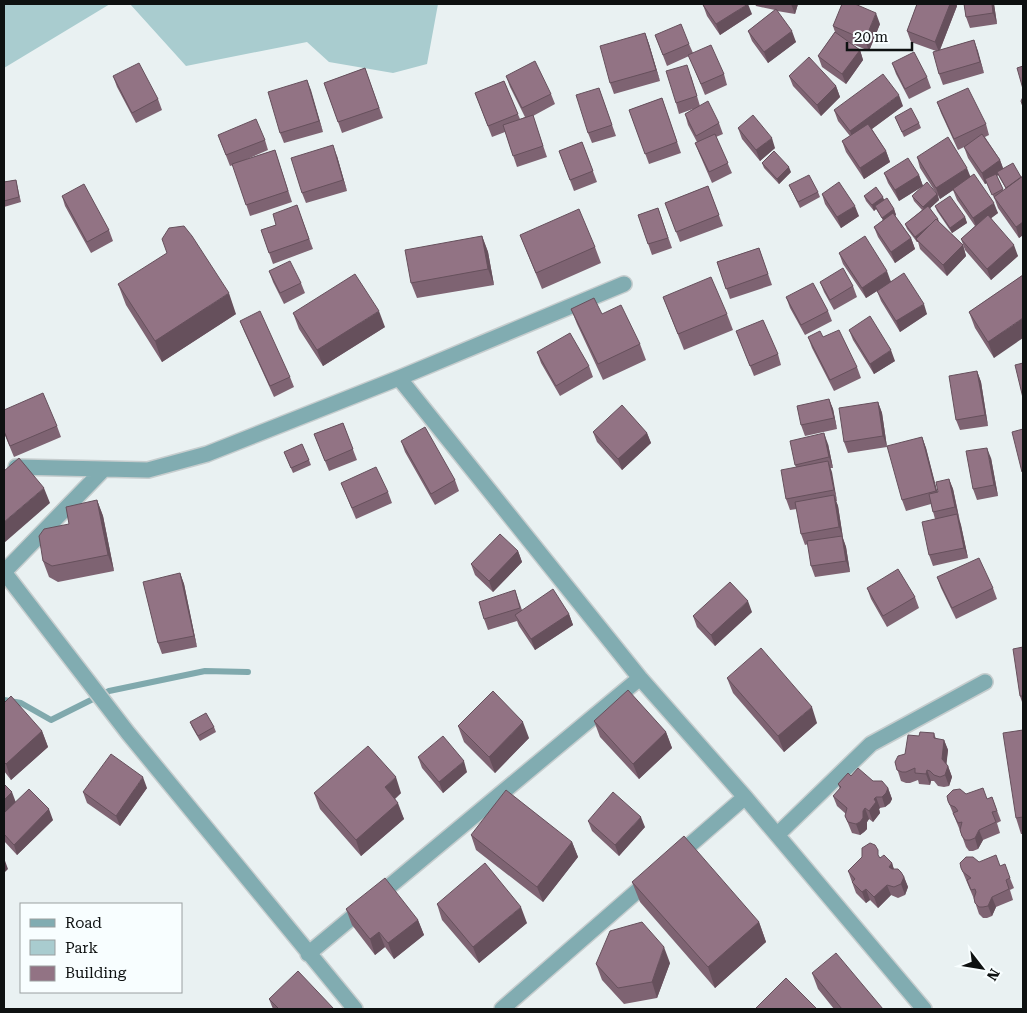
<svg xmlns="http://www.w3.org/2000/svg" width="1027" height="1013" font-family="'Roboto Serif',serif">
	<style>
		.green { fill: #a9cccf }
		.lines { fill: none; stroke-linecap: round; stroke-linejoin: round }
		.stream { stroke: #80a9ad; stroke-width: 6 }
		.street-casing { stroke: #c6cdce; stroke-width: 18 }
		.street { stroke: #81acb1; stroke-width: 15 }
		.wall { fill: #7e6372; fill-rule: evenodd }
		.shaded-wall { fill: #66505c }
		.building { fill: #927384; stroke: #66505c }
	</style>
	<rect width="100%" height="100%" fill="#e9f1f2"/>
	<path class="green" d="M4,4h106l-106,64z
		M130,4h308l-11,60 -34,9 -64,-11 -22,-20 -121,24z"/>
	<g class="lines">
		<path class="stream" d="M4,700l17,3 30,17 58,-29 96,-20 43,1"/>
		<g class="street-casing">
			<path id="street" d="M399,378l241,300 105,119 179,212
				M16,467l132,3 59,-16 192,-76 225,-94
				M104,469l-100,103 124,161 227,276
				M777,835l94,-91 114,-62
				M676,857l69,-60
				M308,954l332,-276
				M502,1009l149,-130"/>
		</g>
		<use href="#street" class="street"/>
	</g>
	<path class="wall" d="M755,4h43l-3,10 -18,-3 19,31 -28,21 -16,-22 -4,-10 27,-21 -19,-4z
		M917,4h39l1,2 -17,44 34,-10 10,33 -41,12 -4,-11 -3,-23 -25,-9 -4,-11z
		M964,4h30l3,20 -27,4 -4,-11z
		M703,5l49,9 -32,21 -13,-19z
		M880,24l-11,27 -19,-8 10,7 3,10 -17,24 -24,-17 -4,-11 17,-24 -2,-6z
		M645,33l4,11 11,37 -46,13 -4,-11z
		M655,35l34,9 4,9 31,21 3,11 -22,10 -16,-39 -22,10z
		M892,63l35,14 4,11 -22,11 -13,-25z
		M365,68l18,50 -41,15 -18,-50z
		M113,76l45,23 4,11 -26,13 -19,-36z
		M506,76l45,18 4,10 -22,12 14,41 -30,10 -12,-35 -13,5 -17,-44 29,-12 16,38 5,-2 -15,-30z
		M691,76l9,30 19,17 4,11 -7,3 16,36 -20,10 -13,-30 -4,-10 2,-1 -9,-17 -3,-11 8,-5 -14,5 -3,-11z
		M789,76l47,10 4,11 -19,19 -28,-30z
		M307,80l16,52 -39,11 -4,-10z
		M599,88l17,48 -24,7 -4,-10z
		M662,98l19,55 -32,11 -20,-54z
		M937,102l49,22 3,11 -4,2 15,23 3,8 18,9 2,-1v59l-4,3 -21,-30 -3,-8 -8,-17 -2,1 -17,-26 -4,-11 -6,3 -17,-37zM998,175l8,14 -3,1 -6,-14z
		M903,106l-31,23 14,22 4,11 -26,17 -18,-27 -4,-11 8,-5 -12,-15 -4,-11z
		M895,117l24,6 2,5 -17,9z
		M738,128l37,20 -15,13 -18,-22z
		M218,135l47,5 3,10 -23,10 30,-10 17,52 -42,14 -17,-51 -3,1z
		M582,142l15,40 -23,9 -15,-40z
		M337,156l10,35 -41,12 -4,-10z
		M917,157l54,19 27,37 -7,5 27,38 -27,24 -26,-30 -4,-11 14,-13 -18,-26 -4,-10 -13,9 -2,-4 1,5 -9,8 9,14 24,23 3,11 -19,20 -27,-27 -2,-7h-1l-10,-13 -2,-5 17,-14 -8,-9 -2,-5 24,-3 -16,-25z
		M762,163l29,9 -12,12 -15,-16z
		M884,173l35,2 4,11 -24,15 -11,-18z
		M16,180l5,22 -17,5v-25z
		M789,185l29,7 2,5 -20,11z
		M708,186l15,40 -43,16 -15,-39z
		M822,194l37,22 -18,12 -16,-24z
		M62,196l47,34 4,11 -22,12 -26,-47z
		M864,196l20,4 10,9 2,6 -1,1 16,22 4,11 -20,14 -17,-26 -4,-10 9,-7 -7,-11 -2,2 -8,-10z
		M297,205l16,44 -40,15 -12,-34 15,-5z
		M935,206l30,11 2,6 -15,10 -15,-22z
		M658,208l14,40 -20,7 -14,-40z
		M520,235l75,12 6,16 -59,26z
		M482,236l6,16 6,33 -77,13 -6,-15z
		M759,248l13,37 -42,14 -13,-37z
		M839,253l52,28 36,33 -27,18 -19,-31 -4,-10 -11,7 -23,-34z
		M269,271l32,12 4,10 -21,11 -11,-22z
		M1023,275l-29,83 -19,-30 -6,-16z
		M820,282l33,4 4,11 -23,13 -10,-18z
		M118,284l118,30 -74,48 -36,-57z
		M663,297l64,17 6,16 -49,20z
		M786,297l42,14 4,10 -27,14 -15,-27z
		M571,309l31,5 38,30 6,16 -43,20 -26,-56z
		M293,313l92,14 -62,39 -24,-37z
		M240,321l50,56 4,10 -20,10 -30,-66z
		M849,330l46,31 -21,13 -21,-34z
		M736,331l42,23 3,11 -27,11z
		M808,337h15l34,30 4,11 -27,13 -22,-43z
		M537,352l52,14 4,11 -33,19 -19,-33z
		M977,371l4,11 7,44 -28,4 -4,-10z
		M829,399l4,10 4,20 -32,7 -4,-11z
		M878,402l4,11 5,34 -39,6 -4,-11z
		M4,410l53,16 4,11 -47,20 -10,-24z
		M343,423l14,37 -28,11 -15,-37z
		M593,432l54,1 4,10 -29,27 -25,-28z
		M922,437l4,11 11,44 12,-13 4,10 15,69 -35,8 -4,-11 6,-36 -4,-15 -25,7 -4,-11z
		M401,441l54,39 4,11 -24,14 -30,-53z
		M828,444l5,24h-3l7,33h-1l2,5 5,32 3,9 4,25 -35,5 -4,-11 -3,-22 -3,1 -4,-11 -4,-25 -7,1 -4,-11 10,-32 -1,-2z
		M284,452l25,8 2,5 -18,8z
		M991,458l7,38 -21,4 -4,-11z
		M341,483l47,9 4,11 -36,16z
		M97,500l6,16 11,55 -56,11 -9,-5 -6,-16 26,-37z
		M518,551l4,11 -29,30 -18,-17 -4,-11z
		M180,573l4,11 13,63 -35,7 -4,-11z
		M937,577l56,11 4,11 -41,20 -15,-31z
		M867,588l48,9 4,11 -32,19 -16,-28z
		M515,590l7,20 47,4 4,11 -38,25 -16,-24 -2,-5 -29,9 -4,-11z
		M752,612l-37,34 -18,-19 -4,-11z
		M1023,647v58l-3,-9z
		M727,678l90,45 -33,29 -51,-59z
		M4,703l38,28 6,16 -37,33 -7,-9z
		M594,721l72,11 6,16 -33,31 -39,-42z
		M190,722l24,5 2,5 -16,9 -8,-14z
		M458,726l71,12 -34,35 -31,-31z
		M1023,730v104h-2l-5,-16z
		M934,733l2,6 8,1 4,10 -2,14 2,2 4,11 -3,9 -5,1 -6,-1 -4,-5h-3l-1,4 -11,-1 -1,-4 -8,3h-4l-5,-2 -6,-19 10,-8 14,-18z
		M418,757l49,15 -24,21 -21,-25z
		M851,776l22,5 15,7 4,11 -2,4 -5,4 -5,1 -1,1 1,4 -7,9 -4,-3 -2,3v7l-3,3 -4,3 -8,-2 -7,-17 1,-2 -9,-8 -4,-10 7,-7 -2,-5z
		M4,784l11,18 38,18 -36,35 -13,-14z
		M147,788l-27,38 -33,-23 -4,-11z
		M314,793h87l-6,6 9,20 -43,37 -41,-47z
		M966,794l21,5 5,-2 9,24 -4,2 3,10 -17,7 -5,9 -5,2h-4l-3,-4 -5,-14 -13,-32z
		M588,821l57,6 -26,29 -27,-25z
		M471,835l101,7 6,15 -35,45 -67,-52z
		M881,857l11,6 2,6 10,8 4,10 -3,8 -7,3 -7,-3 -13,13 -8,-8 -4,3 -10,-10 -8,-22z
		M979,862l21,4 10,12 4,10 -4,2 3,10 -17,7 -4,9 -5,2h-4l-4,-4 -5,-15 -13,-31z
		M632,882l127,40 7,20 -51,46 -75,-86z
		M437,904l90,19 -48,40 -37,-43z
		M346,909l72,11 6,15 -30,24 -9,-12 -10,8 -23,-30z
		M670,963l-13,35 -33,6 -22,-24 -6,-16z
		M812,973l71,36h-49l-16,-20z
		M269,999l65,10h-61z"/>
	<path class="shaded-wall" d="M748,4l4,10 -32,21 -4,-11z
		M791,4h7l-3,10z
		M950,4h6l1,2 -18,46 -4,-10z
		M992,4h2l3,20 -4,-11z
		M876,13l4,11 -11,27 -4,-11z
		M792,31l4,11 -28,21 -4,-11z
		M645,33l4,11 11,37 -4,-11z
		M974,40l4,11 6,22 -4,-11z
		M860,50l3,10 -17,24 -4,-10z
		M307,80l4,10 12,42 -4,-11z
		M836,86l4,11 -19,19 -4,-11z
		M899,95l4,11 -49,36 -4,-11z
		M772,138l3,10 -15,13 -4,-11z
		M333,145l4,11 10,35 -4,-11z
		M886,151l4,11 -26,17 -4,-11z
		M1000,160l4,11 -7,1 1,3 -11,8 -2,-4 2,4 -2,1 -3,-11z
		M789,167l2,5 -12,12 -2,-5z
		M967,168l4,10 -31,21 -4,-11z
		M919,175l4,11 -24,15 -4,-11z
		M937,194l2,6 -14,13 -2,-6z
		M883,197l2,5 -10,4 1,3 -2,2 -2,-6z
		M994,203l4,10 -21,16 -4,-11z
		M855,206l4,10 -18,12 -4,-11z
		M894,209l2,6 -12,8 -2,-5z
		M965,217l2,6 -15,10 -2,-5z
		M938,219l2,5 -24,15 2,3h-1l-2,-5z
		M1023,222v13l-4,3 -3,-11z
		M482,236l6,16 6,33 -6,-16z
		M911,238l4,11 -20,14 -4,-11z
		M963,245l3,11 -19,20 -4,-11z
		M1014,245l4,11 -27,24 -4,-11z
		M887,271l4,11 -25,16 -4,-10z
		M229,293l7,21 -74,48 -7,-21z
		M924,304l3,10 -27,18 -4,-11z
		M379,311l6,16 -62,39 -6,-16z
		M1023,318v20l-29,20 -6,-16z
		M891,350l4,11 -21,13 -4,-10z
		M977,371l4,11 7,44 -3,-11z
		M829,399l4,10 4,20 -3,-11z
		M878,402l4,11 5,34 -4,-11z
		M647,433l4,10 -29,27 -4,-11z
		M824,433l4,11 5,24 -4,-11z
		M922,437l4,11 14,54 -4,-11z
		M987,448l4,10 7,38 -4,-11z
		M828,461l4,11 5,29 -3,-11z
		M949,479l4,10 6,29 -4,-11z
		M44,488l6,15 -46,40v-21z
		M834,495l4,11 5,32 -4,-11z
		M97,500l6,16 11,55 -6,-16z
		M957,514l4,11 7,33 -4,-10z
		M842,536l4,11 4,25 -4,-11z
		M518,551l4,11 -29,30 -4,-11z
		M180,573l4,11 13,63 -3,-11z
		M748,601l4,11 -37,34 -4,-11z
		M569,614l4,11 -38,25 -4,-11z
		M812,707l5,16 -33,29 -6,-16z
		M523,722l6,16 -34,35 -6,-16z
		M42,731l6,16 -37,33 -5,-16z
		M666,732l6,16 -33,31 -6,-15z
		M944,740l4,10 -2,19 -4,-10z
		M464,761l3,11 -24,21 -4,-11z
		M948,766l4,11 -3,9 -4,-11z
		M927,770l4,11 -1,4 -4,-11z
		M143,777l4,11 -27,38 -4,-10z
		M396,777l5,16 -11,10 -5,-16z
		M888,788l4,11 -2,4 -5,4 -3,-10z
		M12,792l6,16 -14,13v-21z
		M876,797l4,11 -1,1 1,4 -7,9 -4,-11 5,-12z
		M398,803l6,16 -43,37 -5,-16z
		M865,808l4,11 -2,3v7l-3,3 -4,3 -4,-11z
		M49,809l4,11 -36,35 -3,-10z
		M641,817l4,10 -26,29 -4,-11z
		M979,830l4,10 -5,9 -3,-11z
		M572,842l6,15 -35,45 -6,-15z
		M4,858l4,11 -4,4z
		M892,863l3,11 -6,-7z
		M904,877l4,10 -3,8 -4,-11z
		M887,885l4,10 -13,13 -4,-11z
		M866,889l4,11 -4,3 -4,-11z
		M992,897l4,10 -4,9 -4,-10z
		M521,907l6,16 -48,40 -6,-16z
		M418,920l6,15 -30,24 -6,-16z
		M759,922l7,20 -51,46 -7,-21z
		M379,932l6,15 -10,8 -5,-16z
		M664,947l6,16 -13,35 -5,-16z"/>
	<path class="building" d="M706,4h42l-32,20 -13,-19z
		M842,4h13l21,9 -11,27 -32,-14z
		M917,4h33l-15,38 -28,-11z
		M964,4h28l1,9 -27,4z
		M776,9l16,22 -28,21 -16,-21z
		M681,24l8,20 -26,11 -8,-20z
		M835,32l25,18 -18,24 -24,-18z
		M645,33l11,37 -46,13 -10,-37z
		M974,40l6,22 -41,12 -6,-22z
		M711,45l13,29 -23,10 -13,-29z
		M914,52l13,25 -22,12 -13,-26z
		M809,57l27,29 -19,19 -28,-29z
		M535,61l16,33 -29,14 -16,-32z
		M139,63l19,36 -26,14 -19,-37z
		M687,65l10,31 -21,7 -10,-32z
		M1023,66v23l-6,-21z
		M365,68l14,40 -41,14 -14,-39z
		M883,74l16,21 -49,36 -16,-21z
		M307,80l12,41 -39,12 -12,-41z
		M504,81l14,33 -30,12 -13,-33z
		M599,88l13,37 -24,8 -12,-38z
		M968,88l18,36 -32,15 -17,-37z
		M1023,97v10l-2,-6z
		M662,98l15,44 -32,12 -16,-44z
		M708,101l11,22 -23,13 -11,-22z
		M911,108l8,15 -17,9 -7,-15z
		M533,115l10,31 -30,10 -10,-31z
		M753,115l19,23 -16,12 -18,-22z
		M256,119l9,21 -39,15 -8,-20z
		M868,124l18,27 -26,17 -18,-27z
		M715,134l13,29 -19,9 -14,-29z
		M982,134l18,26 -18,13 -18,-26z
		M948,137l19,31 -31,20 -19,-31z
		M582,142l11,29 -23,9 -11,-29z
		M333,145l10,35 -41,13 -11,-35z
		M275,150l13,41 -42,14 -14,-41z
		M774,151l15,16 -12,12 -15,-16z
		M908,158l11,17 -24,15 -11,-17z
		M1013,163l8,14 -15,11 -9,-16z
		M974,174l20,29 -21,15 -20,-29z
		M996,174l7,15 -11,6 -7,-16z
		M809,175l9,17 -20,10 -9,-17z
		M1023,176v46l-7,5 -22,-30z
		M16,180l3,17 -15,4v-19z
		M839,182l16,24 -18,11 -15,-23z
		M927,182l10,12 -14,13 -11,-11z
		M84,184l25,46 -22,12 -25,-46z
		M708,186l11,29 -43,17 -11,-29z
		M876,187l7,10 -11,8 -8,-9z
		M950,196l15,21 -15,11 -15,-22z
		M887,198l7,11 -12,9 -7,-12z
		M297,205l12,34 -40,14 -8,-23 15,-5 -3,-11z
		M928,206l10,13 -1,1 -1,-1 -6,6 -15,12 -10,-13z
		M658,208l10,30 -20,6 -10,-29z
		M579,209l16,38 -59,26 -16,-38z
		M893,213l18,25 -20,14 -17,-25z
		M988,215l26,30 -27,24 -26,-30z
		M936,219l27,26 -20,20 -27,-26z
		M184,226l8,10 37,57 -74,48 -37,-57 49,-31 -5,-14 7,-11z
		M482,236l6,33 -77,14 -6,-33z
		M865,236l22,35 -25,17 -23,-35z
		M759,248l9,26 -42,15 -9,-27z
		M290,261l11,22 -21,10 -11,-22z
		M843,268l10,18 -23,14 -10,-18z
		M904,273l20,31 -28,17 -19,-30z
		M355,274l24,37 -62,39 -24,-37z
		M1023,275v43l-35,24 -19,-30z
		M711,277l16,37 -49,20 -15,-37z
		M813,283l15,28 -27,14 -15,-28z
		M594,298l8,16 19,-9 19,39 -42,20 -27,-55z
		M260,311l30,66 -20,9 -30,-65z
		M870,316l21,34 -21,14 -21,-34z
		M763,320l15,34 -28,12 -14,-35z
		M839,330l18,37 -27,13 -22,-43 12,-6 3,6z
		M570,333l19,33 -33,20 -19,-34z
		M1023,363v35l-8,-33z
		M977,371l8,44 -29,5 -7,-44z
		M43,393l14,33 -47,20 -6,-15v-21z
		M829,399l5,19 -33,7 -4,-19z
		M878,402l5,34 -39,6 -5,-34z
		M622,405l25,28 -29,26 -25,-27z
		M343,423l10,26 -28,12 -11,-27z
		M425,427l30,53 -24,14 -30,-53z
		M1023,429v42l-1,1 -10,-40z
		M824,433l5,24 -34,8 -5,-24z
		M922,437l14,54 -34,9 -15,-54z
		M302,444l7,16 -18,8 -7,-16z
		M987,448l7,37 -21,4 -7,-38z
		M19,458l25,30 -40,34v-51z
		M828,461l6,29 -48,9 -5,-29z
		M376,467l12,25 -36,16 -11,-25z
		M949,479l6,28 -22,5 -4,-18 9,-2 -2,-10z
		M834,495l5,32 -38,7 -6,-32z
		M97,500l11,55 -56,11 -9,-5 -4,-25 5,-7 25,-5 -3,-17z
		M957,514l7,34 -35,7 -7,-33z
		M500,534l18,17 -29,30 -18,-17z
		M842,536l4,25 -35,5 -4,-25z
		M979,558l14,30 -41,20 -15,-31z
		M898,569l17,28 -32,19 -16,-28z
		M180,573l14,63 -36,7 -15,-61z
		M730,582l18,19 -37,34 -18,-19z
		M553,589l16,25 -38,25 -16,-24z
		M515,590l5,18 -36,11 -5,-17z
		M1023,647v49h-3l-7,-47z
		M761,648l51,59 -34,29 -51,-58z
		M628,690l38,42 -33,32 -39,-43z
		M493,691l30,31 -34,35 -31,-31z
		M11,696l31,35 -36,33 -2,-2v-59z
		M206,713l8,14 -16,9 -8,-14z
		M1023,730v87l-7,1 -13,-85z
		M920,732l14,1v5l10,2 -2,19 6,7 -3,9 -5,2 -6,-2 -4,-4 -3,-1 -1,4 -11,-1v-5l-9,4h-4l-5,-2 -2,-8 3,-6 7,-2 3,-19 11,1z
		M443,736l21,25 -25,21 -21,-25z
		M368,746l28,31 -11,10 13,16 -42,37 -42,-47z
		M111,754l32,23 -27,39 -33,-24z
		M858,768l15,13h9l6,7 -2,5 -4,4h-6l-2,2 2,3 -7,9 -4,-3 -2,3v7l-3,4 -4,2 -8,-2 -3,-6 2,-8 -14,-12 8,-9 -3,-3 10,-11 3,3z
		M4,784l8,8 -8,8z
		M983,788l4,11 5,-2 5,14 -5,1 4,10 -17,8 -4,8 -5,2h-5l-3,-4 -2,-6 2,-8 -4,1 -5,-10 5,-2 -3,-4 -5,-2 -2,-4 -1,-5 6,-6 7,-1 6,5z
		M29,789l20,20 -35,36 -10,-11v-21z
		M506,790l66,52 -35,45 -66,-52z
		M613,792l28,25 -26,28 -27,-24z
		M684,836l75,86 -51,45 -76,-85z
		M870,843l5,2 3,5v5l2,3 4,-3 8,8 -3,4 3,2h6l3,3 3,5 -3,7 -7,3 -7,-2 -13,12 -8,-8 -4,3 -10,-10 3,-3 -7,-8 14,-14v-9z
		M996,855l4,11 5,-2 5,14 -4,2 3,9 -17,8 -4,9 -5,1h-4l-4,-4 -1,-5 2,-6 -1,-3 -4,1 -4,-10 4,-2 -8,-6 -2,-4 -1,-5 6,-6h7l6,5z
		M485,863l36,44 -48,40 -36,-43z
		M385,878l33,42 -30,23 -9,-11 -9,7 -24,-30z
		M642,922l22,25 -12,35 -34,6 -22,-24 14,-33z
		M836,953l47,56h-41l-30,-36z
		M298,971l36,38h-55l-10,-10z
		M786,978l31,31h-62z"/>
	<rect width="1027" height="1013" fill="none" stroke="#0e1111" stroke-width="10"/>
	<rect x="20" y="903" width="162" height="90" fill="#f8feff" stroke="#9a9fa0"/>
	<rect x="30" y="919" width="25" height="8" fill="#81acb1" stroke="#9a9fa0"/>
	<text x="65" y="928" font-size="15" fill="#0e1111">Road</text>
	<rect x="30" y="940" width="25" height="15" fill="#a9cccf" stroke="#9a9fa0"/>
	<text x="65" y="953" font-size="15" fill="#0e1111">Park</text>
	<rect x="30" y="966" width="25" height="15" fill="#927384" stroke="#9a9fa0"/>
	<text x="65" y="978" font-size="15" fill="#0e1111">Building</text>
	<g transform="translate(982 968) rotate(121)" stroke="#f8feff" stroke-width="4" paint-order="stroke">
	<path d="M0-4L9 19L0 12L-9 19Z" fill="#0e1111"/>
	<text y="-8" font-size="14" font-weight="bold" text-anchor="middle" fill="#0e1111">N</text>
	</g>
	<path d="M847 42v8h65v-8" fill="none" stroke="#0e1111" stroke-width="2.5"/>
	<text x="854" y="42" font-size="15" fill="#0e1111" stroke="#f8feff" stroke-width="4" paint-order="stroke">20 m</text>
</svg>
